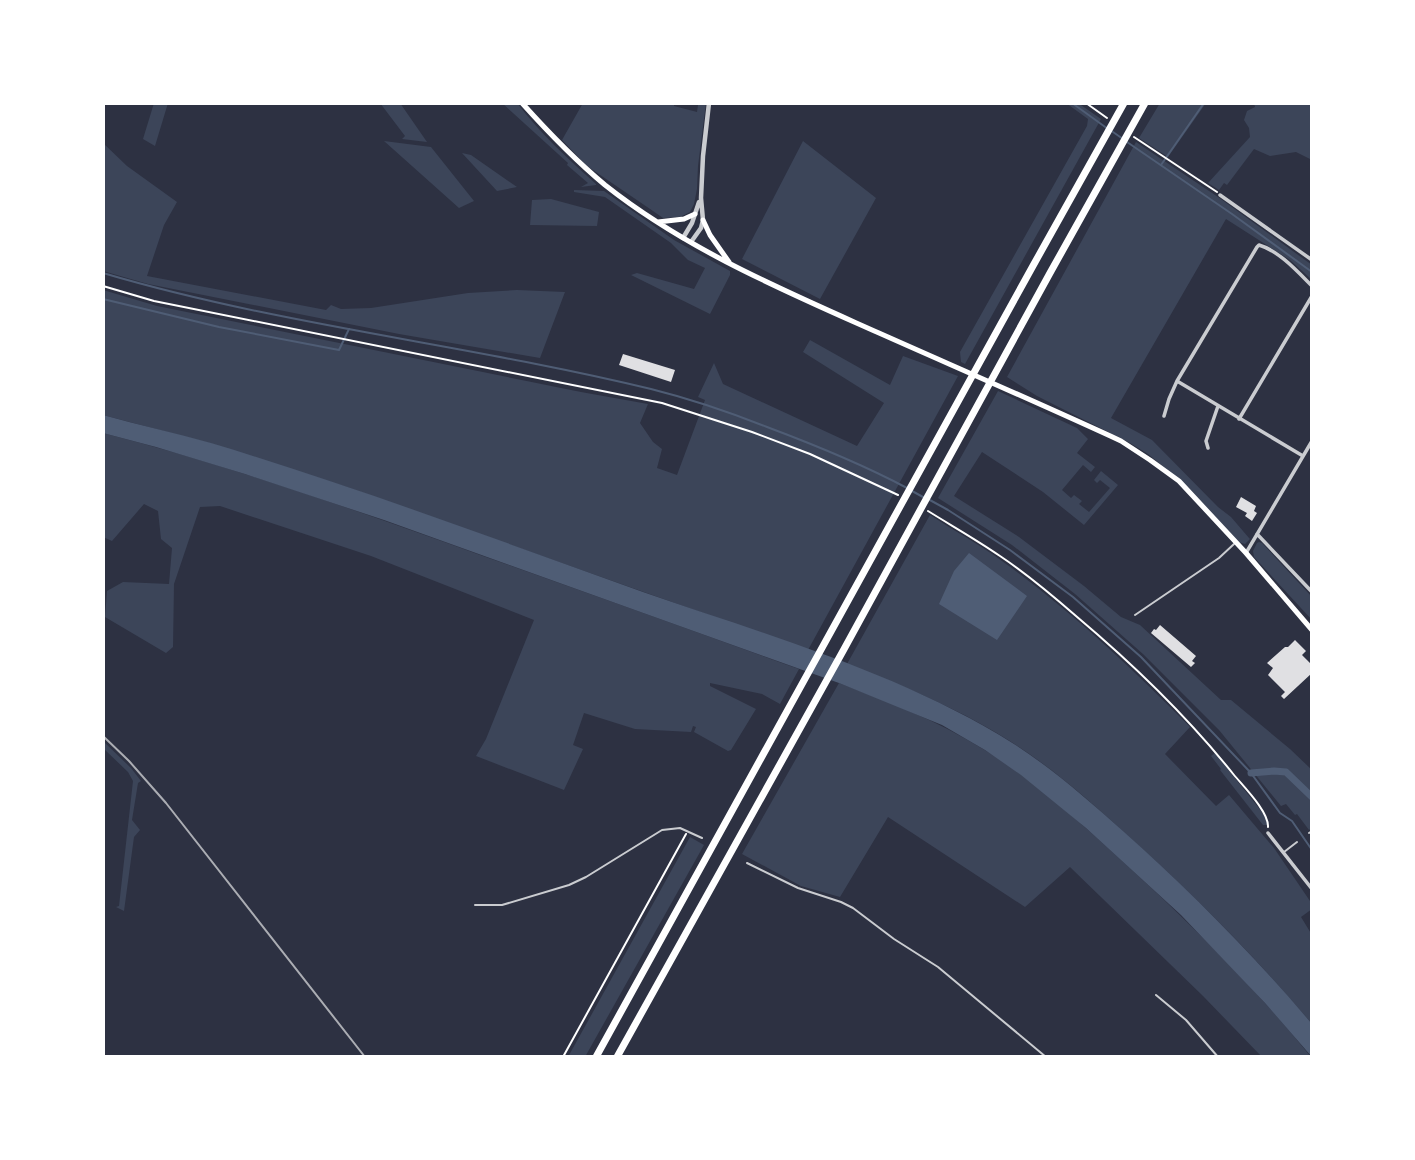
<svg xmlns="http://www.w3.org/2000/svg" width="1415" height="1160" font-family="Quicksand,sans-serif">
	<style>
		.green { fill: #3c4559 }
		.water { fill: #4f5d75 }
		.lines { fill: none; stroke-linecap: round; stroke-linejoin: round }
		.stream { stroke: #4f5d75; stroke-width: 2 }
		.canal { stroke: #4f5d75; stroke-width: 7 }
		.building { fill: #e0e0e3 }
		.path { stroke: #fff; stroke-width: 2 }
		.service { stroke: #caccd0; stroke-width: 2 }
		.minor { stroke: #caccd0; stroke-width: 3.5 }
		.tertiary { stroke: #caccd0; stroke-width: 4.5 }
		.secondary { stroke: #fff; stroke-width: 5 }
		.motorway { stroke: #fff; stroke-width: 7 }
		.rail { stroke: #abadb3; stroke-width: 2 }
	</style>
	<rect width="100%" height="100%" fill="#2d3142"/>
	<path class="green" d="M154,103h14l-13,43 -12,-7z
		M380,103h20l27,39 -25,-3 3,-3z
		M502,103h15c23,30 51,56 79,81v1l-15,2 7,-4 -21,-18 1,-2z
		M583,103h91v3l23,6 1,-7 8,-2 -8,63 -1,23 -3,15 -4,8 -10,5 -17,1 -10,-7 -66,-45 -25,-26z
		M1066,103h12l23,16 -136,245 -4,-2 -1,-10 127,-226 1,-7z
		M1160,103h46l-38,54 -29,-19z
		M1254,103h58v57l-16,-8 -26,4 -16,-7 -27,36 -3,-2 -5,7 -11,-7 42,-46 -1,-9 -5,-8 3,-9 8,-4z
		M384,141l47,6 43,54 -15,7z
		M803,141l73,57 -56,101 -78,-40z
		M1136,142l82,55 94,68v15l-22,-20 -64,-41 -115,199 41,22 66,67 13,10 18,21 1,1 -5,5 -7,-2 -50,-55 -40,-33 -18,-11 -93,-47 -30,-19z
		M103,143l24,23 50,36 -13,23 -17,51 179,34 5,-5 10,4 30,-1 97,-15 49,-3 48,2 -25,66 -141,-24 -251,-50 -45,-13z
		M462,153l9,2 46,32 -20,4z
		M574,190l30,1 70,49 56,31v4l-20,39 -79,-39 6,-2 57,16 11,-21 -17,-8 -17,-17 -66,-46 -31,-5z
		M551,199l48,13 -2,14 -67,-1 2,-25z
		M103,290l54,16 424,86 67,12 -8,19 13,19 9,7 -5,19 20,7 28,-75 -7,-3 16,-34 9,21 134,62 27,-43 -81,-51 7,-12 80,45 13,-29 55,20 -150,274 -461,-163 -138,-44 -106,-28z
		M998,391l79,37 11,11 -11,14 18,14 -4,5 -8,-7 -21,25 9,8 3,-3 8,6 -3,3 10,8 21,-24 -10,-8 -3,3 -3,-3 7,-9 17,14 -34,40 -41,-33 -61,-40 -28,44 65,41 65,49 37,31 19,8 81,75h10l59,49 22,21v58l-3,2 -12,-16 -2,1 -9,-11 -5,2 -62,-76 -76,-76 -68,-60 -63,-49 -74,-47z
		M103,433c129,33 255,78 380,123 105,37 210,75 316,113l-19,35 -18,-10 -52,-11v3l46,23 -25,41 -3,1 -34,-19 2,-5 -3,-1 -2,6 -56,-3 -51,-16 -11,32 10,4 -19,41 -88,-34 10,-17 48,-119 -163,-64 -151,-50 -20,1 -26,77 -1,63 -7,6 -61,-36 2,-26 16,-9 46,2 3,-36 -11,-9 -3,-28 -14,-7 -32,37 -9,-4z
		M930,515c23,15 49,29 72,46 68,49 129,106 188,166l-25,27 51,52 13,-11 45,53 38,56v5l-11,8 11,18v89c-57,-68 -120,-131 -186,-190 -34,-31 -69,-62 -107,-87 -54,-36 -113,-60 -172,-83z
		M1259,542l3,1 50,54v23l-58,-63 -1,-6 4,-8z
		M839,683c50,19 99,38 144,66 50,30 94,71 137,110 68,62 133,126 191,198h-49l-59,-61 -133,-129 -45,40 -137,-90 -48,80 -39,-11 -59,-32z
		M103,741l28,27 10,13 -3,2 -6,37 8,10 -6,7 -10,74 -8,-4 3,-1 14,-125 -5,-9 -25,-24z
		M1215,753l47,59 6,10 -1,3h-4l-43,-55 1,-1 -10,-13z
		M690,837l14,8 -119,212h-17z"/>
	<path class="water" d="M103,415c36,10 72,18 108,28 146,44 289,98 432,149 124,43 260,82 371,152 39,25 74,56 109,87 67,60 131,124 189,193v33l-47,-54 -84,-88 -95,-87 -65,-53 -36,-25 -43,-25 -103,-42 -455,-163 -139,-46 -89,-27 -53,-14z
		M969,553l58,43 -30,44 -58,-36 15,-33z"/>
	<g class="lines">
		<path class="stream" d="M1072,103l36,26
			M1113,132l10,7
			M1127,142l105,72 80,58
			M1161,165l43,-62
			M103,273c179,53 368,72 548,116 40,10 78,23 116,38 48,18 95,37 140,61
			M103,299l116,28 120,23 10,-21
			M912,491l11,6
			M928,499l20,11 62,40 63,47 68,60 110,116 29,40 12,8 20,29"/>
		<path class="canal" d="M1251,773l23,-2 12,1 26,25"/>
	</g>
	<path class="building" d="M623,354l52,16 -4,12 -52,-17z
		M1241,497l15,9 -2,5 3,2 -5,8 -7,-5 2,-3 -11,-6z
		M1160,625l36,31 -4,5 3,2 -4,4 -40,-34 3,-4 2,1z
		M1295,640l11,11 -4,4 10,10v8l-28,26 -3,-3 4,-4 -17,-17 5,-7 -6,-5 18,-16h3z"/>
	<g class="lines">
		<path class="path" d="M1086,103l21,15
			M1134,137l83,55
			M103,286l51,15 508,102 90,29 58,22 88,41
			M928,511c24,15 49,29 72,45 27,18 52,39 76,60 57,48 111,100 158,159 10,12 35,37 34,52
			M563,1057l123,-223"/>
		<path class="service" d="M1135,615l84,-57 15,-14
			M1309,833l3,-2
			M1284,852l13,-10
			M747,863l51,25 43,14 12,6 41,31 44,28 108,90
			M475,905h27l67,-20 17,-8 76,-47 18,-2 22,10
			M1156,995l30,25 32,37"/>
		<path class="minor" d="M1220,195l92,65
			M1177,381l126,75
			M1164,416l5,-17 8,-18 80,-134 2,-2c20,6 38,26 53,41
			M1239,419l73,-123
			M1208,448l-2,-7 12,-35
			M1257,534l55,58
			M1246,553l66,-112
			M1268,833l44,56"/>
		<path class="tertiary" d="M683,238l9,-15 7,-21
			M691,242l10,-14 2,-8 -2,-22 2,-42 6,-53"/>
		<path class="secondary" d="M522,103c26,29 53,57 83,82 82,65 180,106 274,148 81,36 162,71 242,108l29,19 29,21 67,72 66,77
			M703,220l7,15 19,27
			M658,222l26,-3 11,-5"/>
		<path class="motorway" d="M596,1057l438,-793 90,-161
			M617,1057l226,-406 207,-378 95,-170"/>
		<path class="rail" d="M103,736l26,25 37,42 199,254"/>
	</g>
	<rect width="1415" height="1160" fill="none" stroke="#ffffff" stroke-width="210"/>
</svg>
